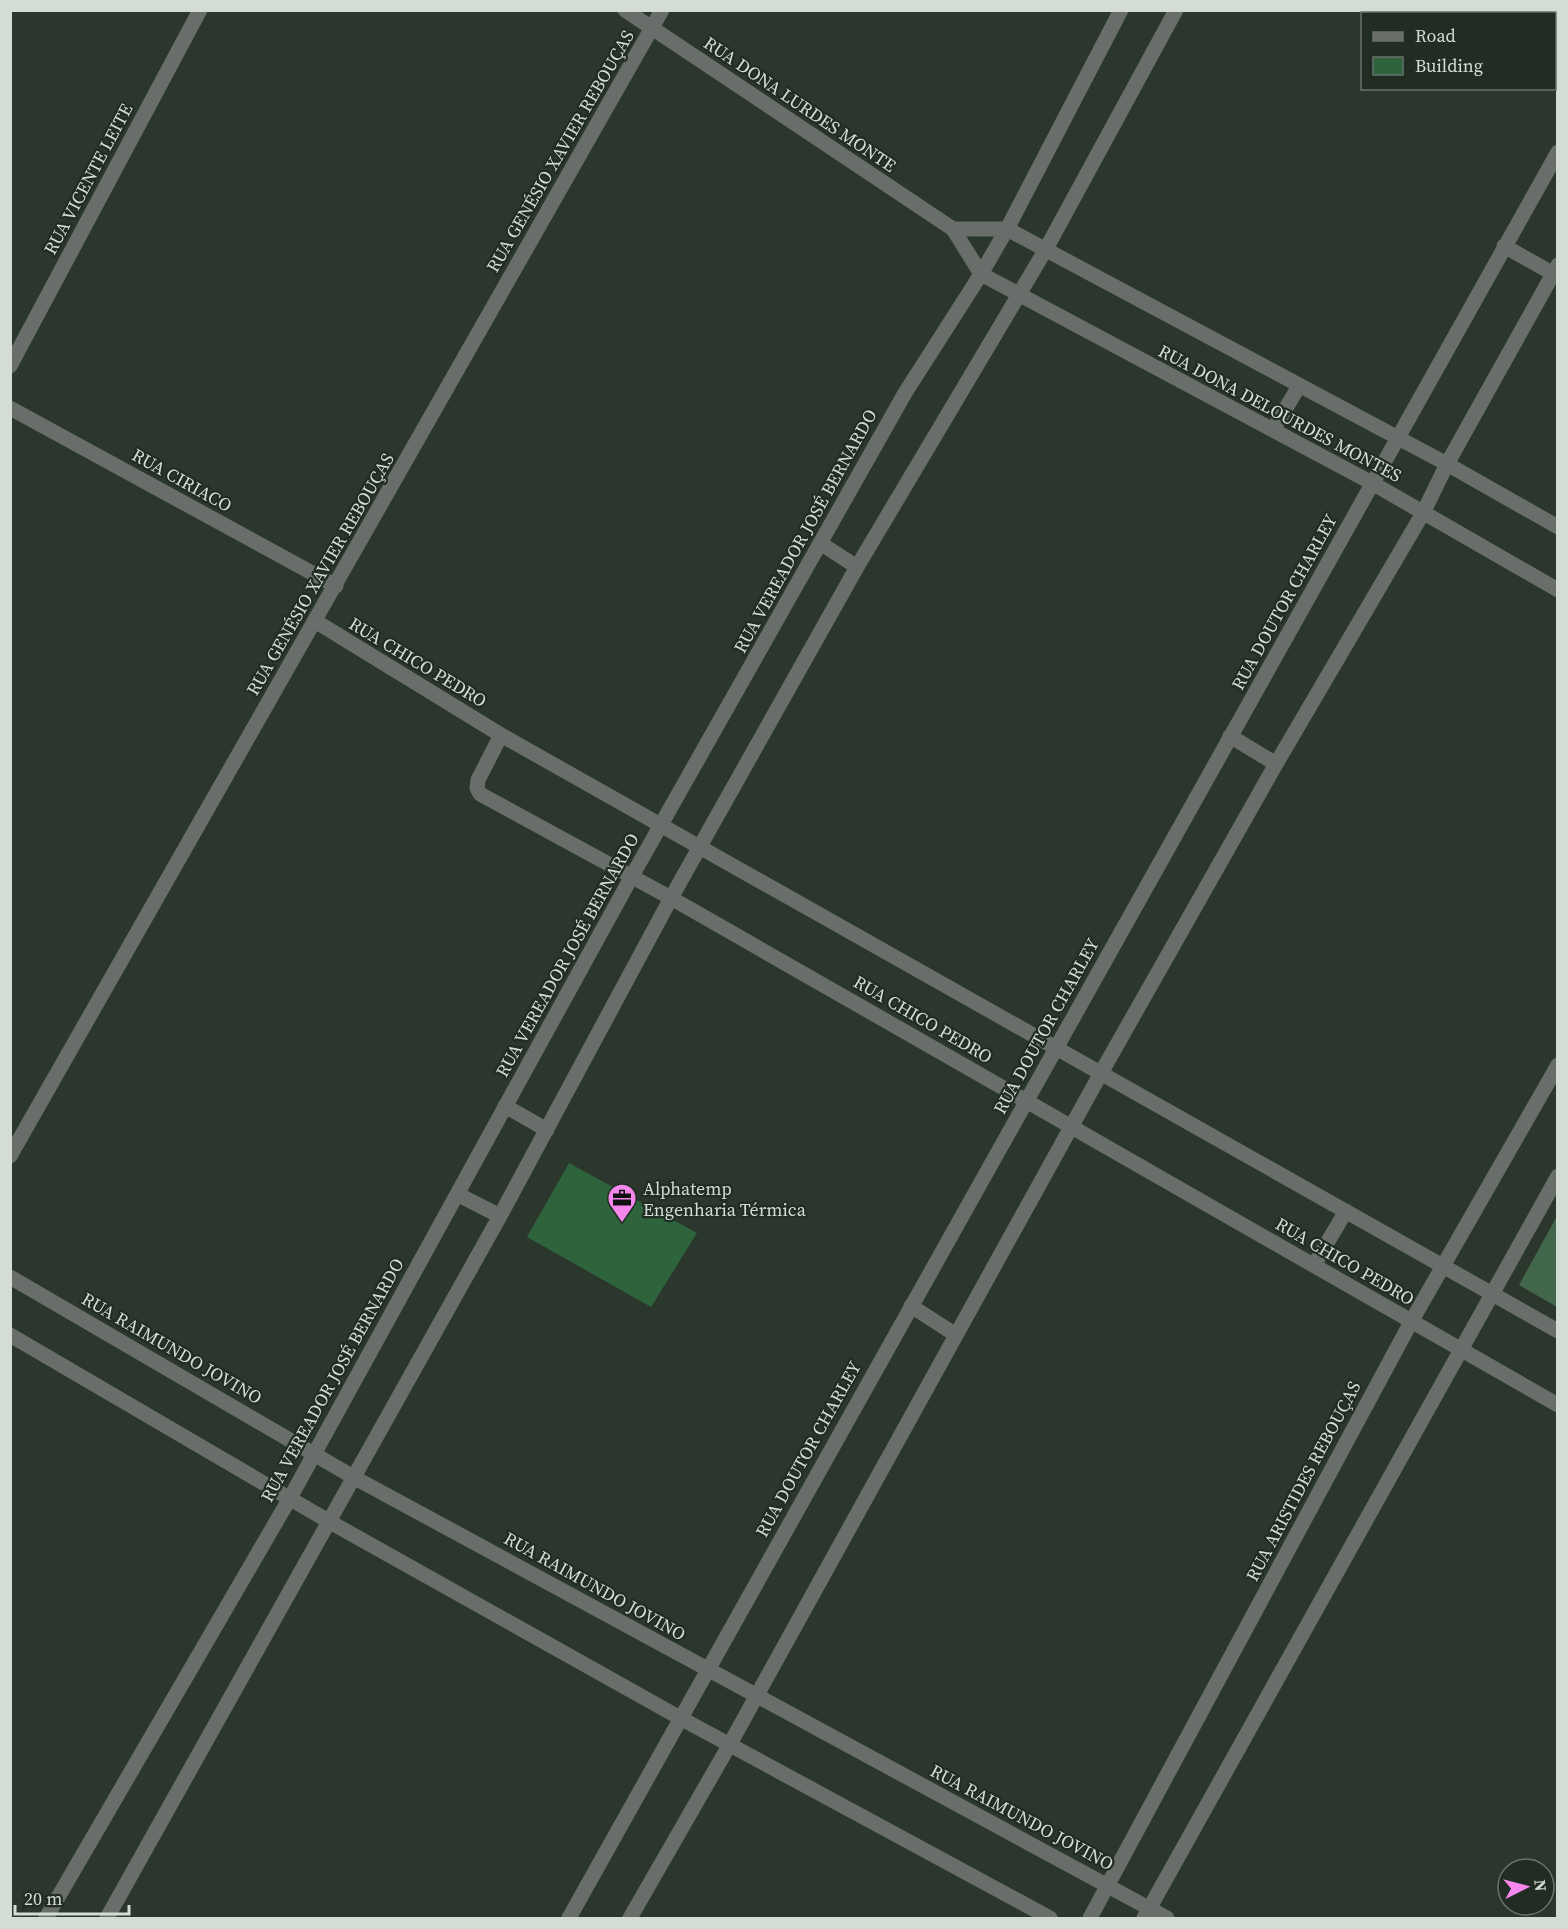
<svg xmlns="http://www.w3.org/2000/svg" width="1568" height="1929" font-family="'Source Serif 4',serif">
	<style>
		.green { fill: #416649 }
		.building { fill: #2e643c }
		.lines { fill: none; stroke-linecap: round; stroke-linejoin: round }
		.minor { stroke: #696e6a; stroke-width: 15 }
		.labels { text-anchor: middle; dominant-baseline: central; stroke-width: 4.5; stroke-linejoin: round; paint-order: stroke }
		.street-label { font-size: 18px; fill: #d4dcd6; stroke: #212c23 }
		.poi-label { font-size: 18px; fill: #d4dcd6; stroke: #212c23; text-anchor: start }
	</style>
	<rect width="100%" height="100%" fill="#2b362d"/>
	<path class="green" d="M1557,1216v91l-38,-22z"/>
	<path class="building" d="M569,1163l128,70 -46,74 -124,-70z"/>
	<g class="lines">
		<path class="minor" d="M625,10l328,219 28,45 391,209 186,107
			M953,229h54l440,235 111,63
			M1504,246l48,27
			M10,366l190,-356
			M10,408l326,178
			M1273,430l26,-44
			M820,543l37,24
			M315,621l186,114
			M1230,736l46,28
			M505,1106l42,24
			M10,1156l652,-1146
			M457,1194l43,22
			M1314,1265l32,-54
			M10,1277l345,201 812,440
			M911,1306l45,29
			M1558,1331l-1057,-596 -23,45 -1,8 3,6 191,104 887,507
			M10,1335l320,187 352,197 368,199
			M46,1918l244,-420 342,-622 273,-483 76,-119 26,-45 114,-219
			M107,1918l393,-702 171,-318 186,-331 189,-318 130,-239
			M569,1918l989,-1766
			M630,1918l100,-174 371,-671 175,-309 147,-251 24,-49 111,-199
			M1090,1918l321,-596 147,-257
			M1144,1918l414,-742"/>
	</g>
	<defs>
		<g id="office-pin" transform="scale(1.5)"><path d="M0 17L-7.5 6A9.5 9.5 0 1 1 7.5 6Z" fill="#f688ed" stroke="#212c23"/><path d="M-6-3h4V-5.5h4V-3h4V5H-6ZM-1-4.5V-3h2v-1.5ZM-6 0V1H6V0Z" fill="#111"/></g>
	</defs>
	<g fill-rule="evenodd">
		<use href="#office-pin" x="622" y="1198"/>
	</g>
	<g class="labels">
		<g class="street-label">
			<text transform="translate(800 104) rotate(34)">RUA DONA LURDES MONTE</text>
			<text transform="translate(560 151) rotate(-60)">RUA GENÉSIO XAVIER REBOUÇAS</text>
			<text transform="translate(88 179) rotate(-62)">RUA VICENTE LEITE</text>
			<text transform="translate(1280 413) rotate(28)">RUA DONA DELOURDES MONTES</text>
			<text transform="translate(182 480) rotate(29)">RUA CIRIACO</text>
			<text transform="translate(805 531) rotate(-61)">RUA VEREADOR JOSÉ BERNARDO</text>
			<text transform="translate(320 574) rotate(-60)">RUA GENÉSIO XAVIER REBOUÇAS</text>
			<text transform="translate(1284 602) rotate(-61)">RUA DOUTOR CHARLEY</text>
			<text transform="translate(418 662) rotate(31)">RUA CHICO PEDRO</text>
			<text transform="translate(567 955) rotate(-61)">RUA VEREADOR JOSÉ BERNARDO</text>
			<text transform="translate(923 1019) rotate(30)">RUA CHICO PEDRO</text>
			<text transform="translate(1046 1026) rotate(-61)">RUA DOUTOR CHARLEY</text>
			<text transform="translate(1345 1261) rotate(30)">RUA CHICO PEDRO</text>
			<text transform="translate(172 1348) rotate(30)">RUA RAIMUNDO JOVINO</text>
			<text transform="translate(332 1380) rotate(-61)">RUA VEREADOR JOSÉ BERNARDO</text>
			<text transform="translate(808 1449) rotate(-61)">RUA DOUTOR CHARLEY</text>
			<text transform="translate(1303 1481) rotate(-62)">RUA ARISTIDES REBOUÇAS</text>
			<text transform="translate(595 1586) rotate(29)">RUA RAIMUNDO JOVINO</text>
			<text transform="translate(1022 1817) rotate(28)">RUA RAIMUNDO JOVINO</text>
		</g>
		<g class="poi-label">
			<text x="643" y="1188">Alphatemp<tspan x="643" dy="21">Engenharia Térmica</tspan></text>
		</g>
	</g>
	<rect width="1568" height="1929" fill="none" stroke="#d4dcd6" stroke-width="24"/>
	<rect x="1361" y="12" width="195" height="78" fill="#212c23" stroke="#69726b" stroke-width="1.5"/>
	<rect x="1373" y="32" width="30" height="9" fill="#696e6a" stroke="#69726b" stroke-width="1.5"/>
	<text x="1415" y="42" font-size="18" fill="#d4dcd6">Road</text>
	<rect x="1373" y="57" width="30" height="18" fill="#2e643c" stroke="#69726b" stroke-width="1.5"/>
	<text x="1415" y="72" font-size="18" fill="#d4dcd6">Building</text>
	<g transform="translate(1526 1887) rotate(84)"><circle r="28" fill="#212c23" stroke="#69726b" stroke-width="1.5"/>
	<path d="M0-4.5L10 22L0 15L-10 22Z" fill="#f688ed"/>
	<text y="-9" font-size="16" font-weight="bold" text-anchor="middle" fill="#d4dcd6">N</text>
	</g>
	<path d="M15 1905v9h114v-9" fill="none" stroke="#d4dcd6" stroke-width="3"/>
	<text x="24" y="1905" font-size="18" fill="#d4dcd6" stroke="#212c23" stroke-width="4.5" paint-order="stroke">20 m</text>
</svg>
